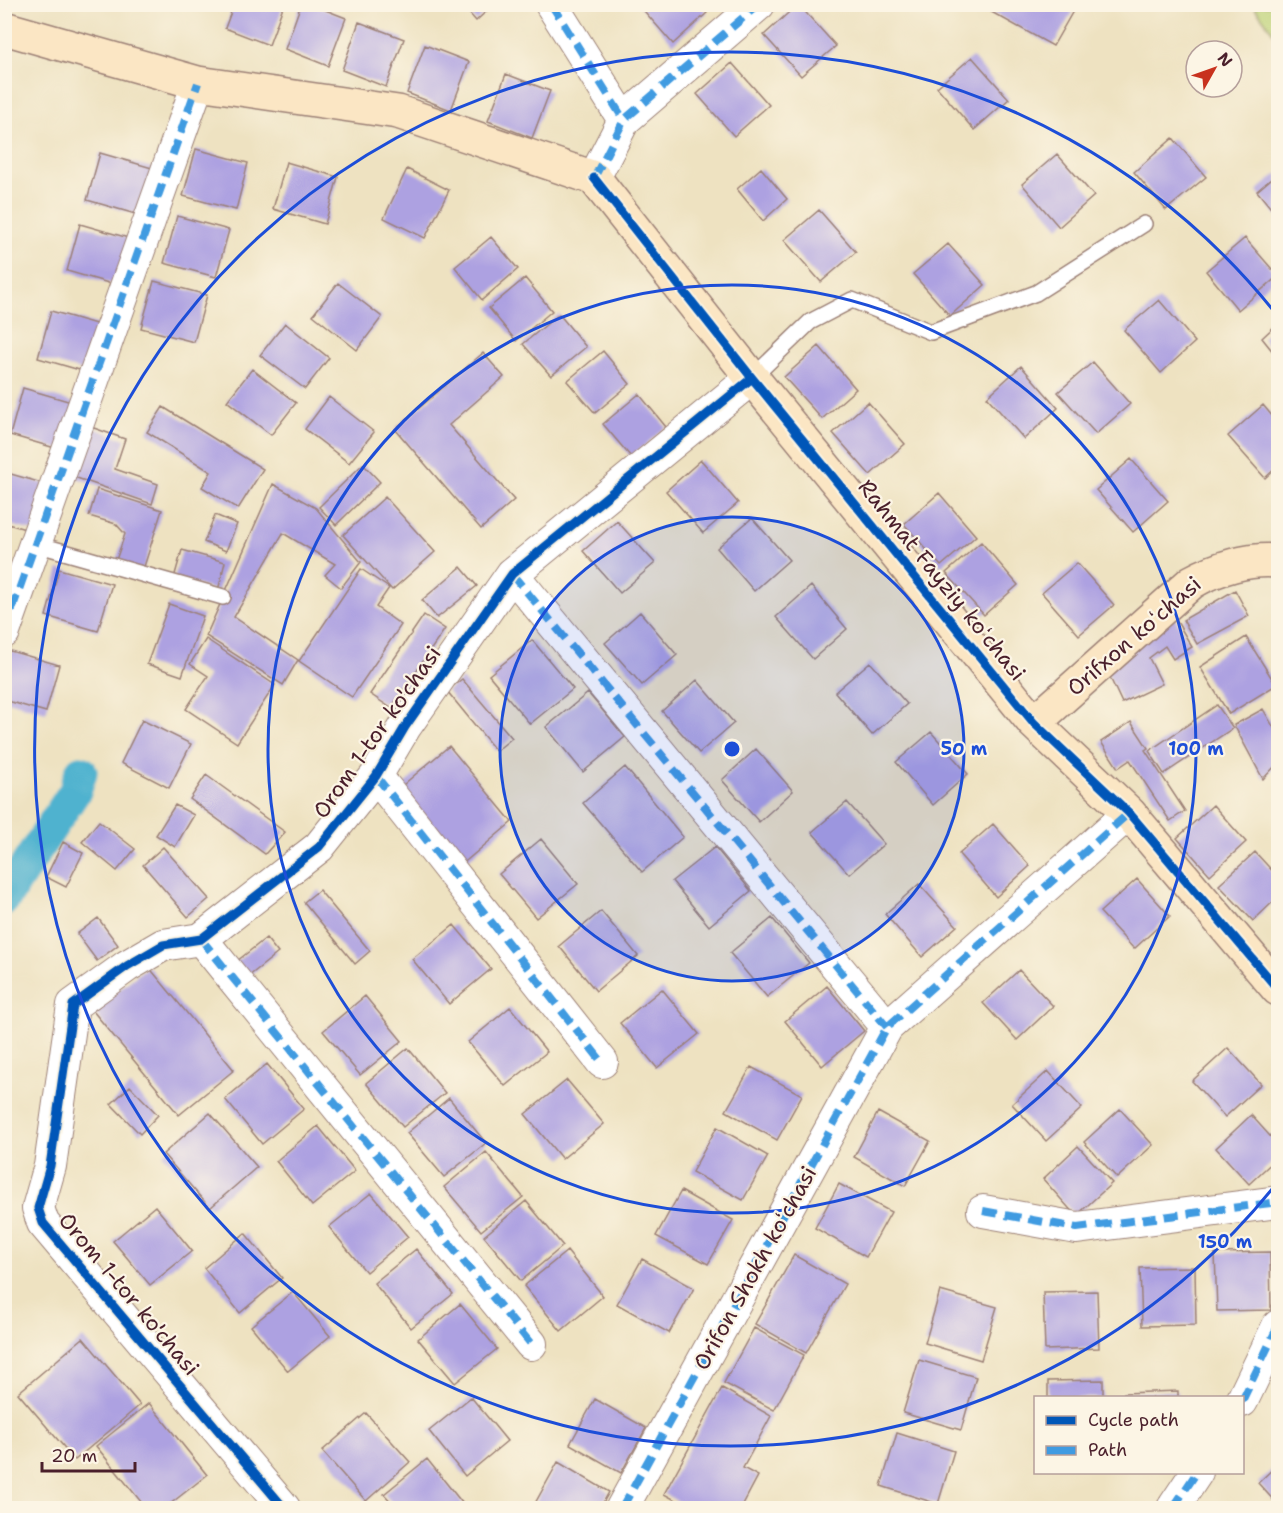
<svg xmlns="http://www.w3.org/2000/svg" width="1283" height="1513" font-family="'Shantell Sans',sans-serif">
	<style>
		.green { fill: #bdd276; stroke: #847850; stroke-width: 1.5 }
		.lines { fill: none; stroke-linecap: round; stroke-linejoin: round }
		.canal { stroke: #50b2cf; stroke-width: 33 }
		.building { fill: #ada1e1 }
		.lane-casing { stroke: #9c8076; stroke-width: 18 }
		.street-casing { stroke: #9c8076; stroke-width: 34 }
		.secondary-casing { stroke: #9c8076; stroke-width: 36 }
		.lane { stroke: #fff; stroke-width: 15 }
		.street { stroke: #fff; stroke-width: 32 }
		.secondary { stroke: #fbe6c4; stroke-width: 33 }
		.quiet { stroke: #409be1; stroke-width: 8; stroke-dasharray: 15 8; stroke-linecap: butt }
		.cycleway-casing { stroke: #fcf5e5; stroke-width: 13 }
		.cycleway { stroke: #0057b8; stroke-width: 9 }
		.ring { fill: none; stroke: #1d4ed8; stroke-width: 3 }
		.labels { text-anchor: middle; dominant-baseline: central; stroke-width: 4.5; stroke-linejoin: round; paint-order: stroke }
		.street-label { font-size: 22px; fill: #4a1f2b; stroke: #fcf5e5 }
		.centre { fill: #1d4ed8; stroke: #fcf5e5; stroke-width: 3 }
		.ring-label { font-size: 18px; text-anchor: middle; font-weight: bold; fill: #1d4ed8; stroke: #fcf5e5; stroke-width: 4.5; stroke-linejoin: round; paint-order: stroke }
	</style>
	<rect width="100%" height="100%" fill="#fcf5e5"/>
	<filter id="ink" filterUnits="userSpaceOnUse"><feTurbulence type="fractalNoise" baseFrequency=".0167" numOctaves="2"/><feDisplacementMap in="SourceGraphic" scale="12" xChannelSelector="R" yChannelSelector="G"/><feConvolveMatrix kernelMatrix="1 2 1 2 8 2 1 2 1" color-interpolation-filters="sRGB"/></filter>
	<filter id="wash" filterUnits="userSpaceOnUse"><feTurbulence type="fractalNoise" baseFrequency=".008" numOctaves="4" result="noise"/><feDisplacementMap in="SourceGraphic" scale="24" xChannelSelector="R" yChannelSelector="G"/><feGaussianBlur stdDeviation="1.35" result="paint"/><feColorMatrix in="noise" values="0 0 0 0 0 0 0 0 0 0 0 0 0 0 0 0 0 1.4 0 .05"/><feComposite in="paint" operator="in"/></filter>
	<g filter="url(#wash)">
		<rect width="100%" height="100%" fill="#eee2c1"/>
		<path class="green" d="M1253,5h25v34z"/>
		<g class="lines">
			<path class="canal" d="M4,899l71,-108 6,-19"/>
		</g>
		<g id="blocks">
			<path class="building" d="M234,4h50l-15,41 -44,-17z
				M301,4h9l36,14 -18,48 -43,-17z
				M461,4h33l-18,17z
				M638,4h62l7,9 -34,31z
				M798,4l38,42 -35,30 -37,-41z
				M977,4h100l-24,42z
				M359,22l45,17 -18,48 -44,-17z
				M425,45l44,17 -18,48 -44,-17z
				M972,57l37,42 -35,31 -37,-43z
				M732,63l37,42 -35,31 -37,-42z
				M506,74l44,17 -18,47 -44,-17z
				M1173,138l33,39 -40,33 -32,-38z
				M196,149l52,14 -12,47 -53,-14z
				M100,153l52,15 -13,47 -52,-15z
				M1057,154l37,42 -35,31 -37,-43z
				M286,162l52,15 -13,47 -52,-15z
				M761,168l26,31 -24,22 -26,-32z
				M407,169l42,21 -24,48 -41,-20z
				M1278,173v44l-21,-26z
				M819,210l37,42 -35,30 -37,-42z
				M177,216l52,14 -13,47 -52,-14z
				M80,224l52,15 -13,47 -52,-15z
				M491,237l27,32 -36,31 -27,-33z
				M1245,238l33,38 -40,34 -32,-39z
				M948,244l37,41 -35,31 -37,-42z
				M525,278l27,33 -36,30 -27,-33z
				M154,281l53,14 -13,47 -53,-14z
				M338,283l44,34 -25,33 -44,-35z
				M1159,300l36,42 -34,31 -37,-43z
				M51,311l52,15 -13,47 -52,-15z
				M559,314l27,33 -35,29 -28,-32z
				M285,323l44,35 -24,31 -45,-34z
				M1278,323v35l-16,-20z
				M819,346l37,43 -34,30 -38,-42z
				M603,351l27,33 -35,29 -28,-32z
				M483,353l21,24 -55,48 65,75 -33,29 -86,-100z
				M1093,362l37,42 -34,30 -38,-42z
				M1021,366l37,42 -34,31 -37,-42z
				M252,369l44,34 -25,32 -44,-34z
				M23,388l52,15 -13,47 -52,-15z
				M639,394l27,33 -35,30 -28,-33z
				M329,397l45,35 -25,31 -44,-34z
				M868,402l37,42 -35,31 -37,-42z
				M1263,405l15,18v43l-13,12 -37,-42z
				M163,407l100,62 -25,40 -36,-22 9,-15 -64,-40z
				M91,427l34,12 -10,30 43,15 -6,20 -78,-27z
				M1131,459l37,42 -35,31 -37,-42z
				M701,460l37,43 -35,30 -37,-42z
				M363,464l17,18 -44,43 -17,-18z
				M4,472l45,13 -13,47 -32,-9z
				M273,484l43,24 45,54 -20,26 -16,-13 10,-11 -52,-31 -49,84 64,43 -15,25 -77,-49z
				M97,489l65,21 -20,63 -27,-10 10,-29 -9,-10 -27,-8z
				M939,493l37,43 -35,30 -37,-42z
				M385,497l50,55 -43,38 -49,-55z
				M215,515l22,9 -11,27 -22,-9z
				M752,518l37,42 -35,31 -37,-43z
				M617,521l38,42 -35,30 -37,-42z
				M981,542l37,43 -34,30 -38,-42z
				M182,550l43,12 -7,29 -44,-13z
				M1077,563l37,42 -35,30 -37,-42z
				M461,567l16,19 -40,32 -15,-18z
				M59,569l53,15 -14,47 -52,-15z
				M361,569l28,19 -13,19 25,18 -49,72 -53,-36z
				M811,586l36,43 -34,30 -37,-42z
				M1235,590l14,26 -52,28 -14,-24z
				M169,604l34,12 -21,60 -35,-12z
				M640,612l37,43 -35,30 -37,-42z
				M424,615l21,14 -54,79 -21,-14z
				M1173,615l19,32 -19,12 -8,-13 -16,12 13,26 -40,19 -16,-34z
				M1246,637l30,48 -47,29 -29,-47z
				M206,639l69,46 -38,58 -51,-34 22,-33 -18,-12z
				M532,640l41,49 -43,35 -41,-49z
				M7,650l52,15 -13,47 -42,-12z
				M870,662l37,42 -35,31 -37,-43z
				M462,679l50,59 -16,13 -49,-60z
				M697,680l37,43 -35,30 -37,-42z
				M588,693l37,44 -42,35 -37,-45z
				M1217,705l16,23 -69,46 -15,-23z
				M1263,709l15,26v28l-15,16 -29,-54z
				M142,720l49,24 -22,44 -48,-25z
				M1131,722l17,26 -3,2 40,61 -15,10 -40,-61 -12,8 -17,-26z
				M931,732l37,42 -35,31 -37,-43z
				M449,746l63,76 -52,44 -63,-76z
				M756,749l37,42 -34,31 -37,-42z
				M625,767l58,70 -41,35 -59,-69z
				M206,775l79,57 -20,22 -75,-55z
				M847,802l37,42 -35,30 -37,-42z
				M175,805l19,10 -19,32 -19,-12z
				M1213,805l33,37 -36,33 -33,-37z
				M99,821l36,28 -18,22 -35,-29z
				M993,824l37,42 -34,31 -37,-43z
				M541,839l37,45 -42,34 -37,-44z
				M63,842l20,11 -17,34 -20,-10z
				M163,847l46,52 -21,18 -45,-52z
				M715,847l36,44 -42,35 -37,-45z
				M1255,852l23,25v20l-25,24 -34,-36z
				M1137,879l33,37 -36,33 -34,-37z
				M919,884l38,42 -35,31 -37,-43z
				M319,890l51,61 -15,13 -51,-62z
				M601,911l37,45 -42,35 -37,-45z
				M98,918l20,27 -21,16 -20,-27z
				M772,918l37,45 -42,34 -37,-44z
				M454,925l37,44 -42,35 -37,-45z
				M266,938l12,15 -34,27 -12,-15z
				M148,966l86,104 -55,45 -86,-104z
				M1019,970l34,36 -36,34 -34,-37z
				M827,986l37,45 -42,35 -37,-45z
				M662,989l37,45 -42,34 -37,-45z
				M365,996l37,45 -42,34 -37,-44z
				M510,1007l37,45 -42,34 -37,-44z
				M408,1048l37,45 -42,34 -37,-44z
				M1228,1048l33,36 -36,33 -33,-36z
				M267,1064l37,45 -42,35 -37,-45z
				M751,1067l51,28 -25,45 -51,-29z
				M1048,1071l34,37 -36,33 -34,-37z
				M567,1080l37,44 -42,35 -37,-45z
				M130,1086l28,29 -18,19 -29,-30z
				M449,1098l37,45 -42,34 -37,-44z
				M1120,1109l33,36 -36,33 -33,-36z
				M878,1112l52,29 -25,45 -51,-29z
				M210,1113l47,54 -47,41 -47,-54z
				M1251,1115l27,30v12l-29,27 -33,-36z
				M318,1126l37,45 -43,35 -36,-45z
				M717,1127l51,29 -25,44 -51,-28z
				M1078,1146l34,37 -36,33 -33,-37z
				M486,1152l37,45 -42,34 -37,-44z
				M839,1184l52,28 -25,45 -51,-29z
				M681,1191l52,29 -25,44 -52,-28z
				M371,1193l37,44 -42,35 -37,-45z
				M526,1201l37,45 -42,35 -37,-45z
				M155,1206l37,45 -42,34 -37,-44z
				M245,1233l37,45 -42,35 -36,-45z
				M416,1249l37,45 -42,34 -37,-45z
				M567,1251l36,45 -42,35 -37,-45z
				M1270,1252l1,58 -54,1 -2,-58z
				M794,1255l51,29 -39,69 -51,-29z
				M642,1259l52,29 -25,45 -52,-29z
				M1195,1267l1,58 -54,1 -2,-58z
				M940,1291l57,16 -16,53 -56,-17z
				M1097,1291l2,57 -54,2 -2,-58z
				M293,1292l37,44 -42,35 -37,-45z
				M460,1304l37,45 -42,34 -37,-44z
				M754,1328l50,27 -30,55 -50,-27z
				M83,1338l57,67 -65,55 -57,-67z
				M919,1360l57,17 -15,53 -58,-17z
				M1103,1380v18h-55v-17z
				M722,1388l49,28 -28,52 15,8 -17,32h-51l-26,-14z
				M1178,1391v7h-54v-5z
				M471,1397l36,44 -42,35 -36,-45z
				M595,1399l51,29 -25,45 -51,-29z
				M149,1403l58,72 -42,33h-19l-50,-62z
				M366,1413l44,49 -44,39 -44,-50z
				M897,1433l57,18 -16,53 -57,-18z
				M427,1459l36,45 -5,4h-61l-13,-14z
				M558,1462l51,30 -9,16 -67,-1z
				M1278,1464v41l-20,-22z"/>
		</g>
	</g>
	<g filter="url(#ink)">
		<use href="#blocks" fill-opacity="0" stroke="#9c8076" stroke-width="1.5"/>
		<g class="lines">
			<g class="lane-casing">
				<path id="lane" d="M752,378l58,-56 42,-22 79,32 105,-39 108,-69
					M36,544l187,53"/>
			</g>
			<g class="street-casing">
				<path id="street" d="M551,4l73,116
					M594,178l30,-58 135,-116
					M512,574l375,453
					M4,632l194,-549
					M376,776l226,286
					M201,939l330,405
					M983,1211l94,17 201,-26
					M1242,1401l36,-75
					M284,1508l-241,-285 -5,-15 12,-42 23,-161 54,-39 36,-21 38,-6 118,-92 57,-71 29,-49 107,-153 240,-196
					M622,1508l265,-481 242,-214
					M1173,1508l24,-36"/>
			</g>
			<g class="secondary-casing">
				<path id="secondary" d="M4,28l194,55 200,29 196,66 158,200 282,345 95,90 149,176
					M1034,723l158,-141c25,-14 57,-24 86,-21"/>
			</g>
			<use href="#lane" class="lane"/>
			<use href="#street" class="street"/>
			<use href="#secondary" class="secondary"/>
			<path class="quiet" d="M551,4l73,116
				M594,178l30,-58 135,-116
				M512,574l375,453
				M4,632l194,-549
				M376,776l226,286
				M201,939l330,405
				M983,1211l94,17 201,-26
				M1242,1401l36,-75
				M622,1508l265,-481 242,-214
				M1173,1508l24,-36"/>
			<g class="cycleway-casing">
				<path id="cycleway" d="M594,178l158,200 282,345 95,90 149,176
					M284,1508l-241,-285 -5,-15 12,-42 23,-161 54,-39 36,-21 38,-6 118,-92 57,-71 29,-49 107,-153 240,-196"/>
			</g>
			<use href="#cycleway" class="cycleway"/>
		</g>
	</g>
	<circle cx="732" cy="749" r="232" fill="#1d4ed8" fill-opacity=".12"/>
	<g class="ring">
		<circle cx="732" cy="749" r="232"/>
		<circle cx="732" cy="749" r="464"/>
		<path d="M1277 1183A697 697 0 1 1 1277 315"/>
	</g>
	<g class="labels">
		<g class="street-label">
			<text transform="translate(942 580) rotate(51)">Rahmat Fayziy koʻchasi</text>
			<text transform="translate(1134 636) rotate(-41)">Orifxon koʻchasi</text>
			<text transform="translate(377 732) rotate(-55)">Orom 1-tor ko'chasi</text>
			<text transform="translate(755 1268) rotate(-61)">Orifon Shokh koʻchasi</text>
			<text transform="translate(129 1294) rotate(50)">Orom 1-tor ko'chasi</text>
		</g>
	</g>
	<circle cx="732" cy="749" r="9" class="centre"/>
	<g class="ring-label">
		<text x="964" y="755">50 m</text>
		<text x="1196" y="755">100 m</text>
		<text x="1225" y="1248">150 m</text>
	</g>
	<rect width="1283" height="1513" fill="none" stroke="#fcf5e5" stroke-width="24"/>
	<rect x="1034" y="1396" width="210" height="78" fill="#fcf5e5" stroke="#b59f9b" stroke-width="1.5"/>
	<rect x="1046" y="1416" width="30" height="9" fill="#0057b8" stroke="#b59f9b" stroke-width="1.5"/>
	<text x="1088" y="1426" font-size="18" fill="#4a1f2b">Cycle path</text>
	<rect x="1046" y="1446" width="30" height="9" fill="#409be1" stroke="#b59f9b" stroke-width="1.5"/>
	<text x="1088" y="1456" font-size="18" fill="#4a1f2b">Path</text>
	<g transform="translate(1214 69) rotate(50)"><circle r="28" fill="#fcf5e5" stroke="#b59f9b" stroke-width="1.5"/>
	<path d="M0-4.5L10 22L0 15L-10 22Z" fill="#c8321e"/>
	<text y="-9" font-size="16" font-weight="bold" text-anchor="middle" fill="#4a1f2b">N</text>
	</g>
	<path d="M42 1462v9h93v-9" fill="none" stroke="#4a1f2b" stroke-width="3"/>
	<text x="51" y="1462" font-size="18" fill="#4a1f2b" stroke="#fcf5e5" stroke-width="4.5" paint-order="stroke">20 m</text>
</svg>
